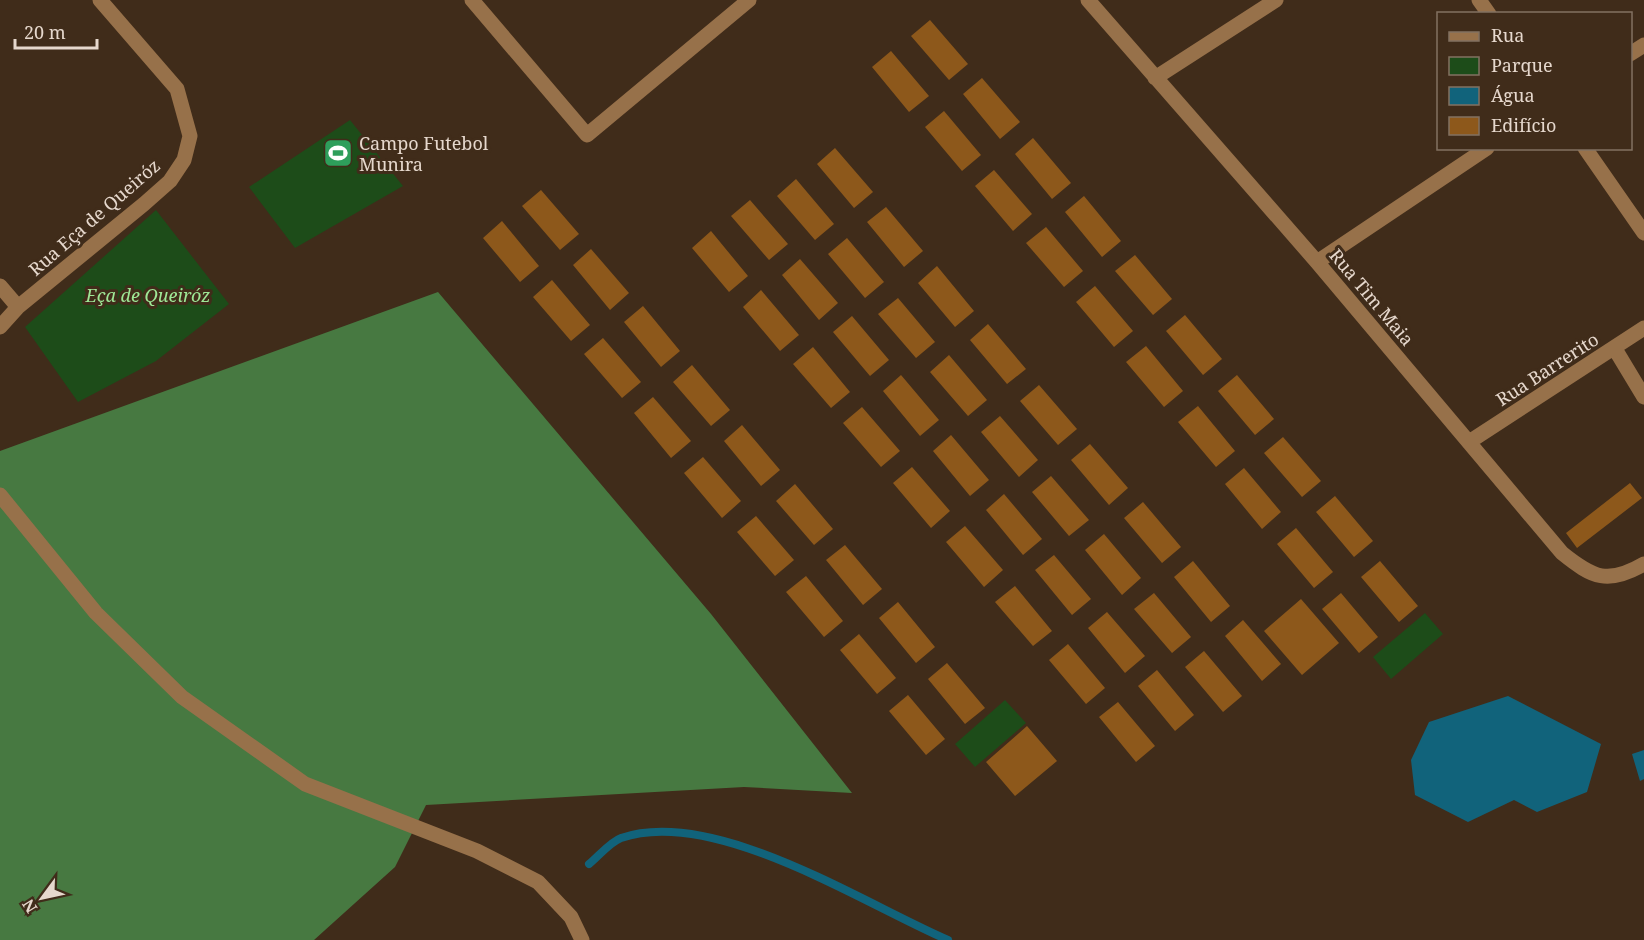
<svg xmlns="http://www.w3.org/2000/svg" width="1644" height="940" font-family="'Noto Serif',serif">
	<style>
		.green { fill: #1d4c19 }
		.forest { fill: #477941 }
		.water { fill: #11637b }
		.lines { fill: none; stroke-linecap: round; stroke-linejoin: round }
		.stream { stroke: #11637b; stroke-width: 8 }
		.building { fill: #8d581b }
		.minor { stroke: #97714a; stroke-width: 15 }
		.labels { text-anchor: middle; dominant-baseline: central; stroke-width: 6; stroke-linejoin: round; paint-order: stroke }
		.poi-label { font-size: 18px; fill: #e6d8cd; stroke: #402c1a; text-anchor: start }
		.street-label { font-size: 18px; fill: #e6d8cd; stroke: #402c1a }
		.park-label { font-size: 18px; font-style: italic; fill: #9ee796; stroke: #402c1a }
	</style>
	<rect width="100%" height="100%" fill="#402c1a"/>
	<path class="green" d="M350,120l53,66 -108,62 -46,-61z
		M156,210l73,94 -73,57 -78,41 -53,-75z
		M1425,613l18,21 -52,45 -18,-22z
		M1005,700l21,23 -51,44 -20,-23z"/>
	<path class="forest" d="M438,292l273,322 141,179 -108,-6 -318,18 -31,62 -81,73h-314v-489z"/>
	<path class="water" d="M1508,696l93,48 -14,48 -50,20 -23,-12 -46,22 -53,-27 -4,-35 18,-38z
		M1644,750v29l-4,2 -8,-27z"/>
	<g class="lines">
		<path class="stream" d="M589,864c9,-7 21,-22 32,-26 93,-32 243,66 327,102"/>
	</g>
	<path class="building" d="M930,20l38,44 -19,16 -38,-44z
		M891,51l38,45 -20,16 -37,-45z
		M982,78l38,44 -20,17 -37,-45z
		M944,111l37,44 -19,16 -37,-44z
		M1033,138l38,45 -19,16 -37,-45z
		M835,148l38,44 -19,16 -37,-44z
		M994,170l38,44 -19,17 -38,-45z
		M796,179l38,45 -19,16 -38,-44z
		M541,190l38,44 -19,16 -38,-44z
		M1084,196l37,45 -19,16 -37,-45z
		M750,200l38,44 -19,16 -38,-44z
		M886,207l37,44 -19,16 -37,-45z
		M502,221l37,45 -19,16 -37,-44z
		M1046,227l37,44 -19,16 -38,-44z
		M711,231l37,45 -19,16 -37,-44z
		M847,238l37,44 -19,16 -37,-44z
		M591,249l38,44 -19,17 -37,-45z
		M1135,255l37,44 -19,16 -38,-44z
		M800,259l38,44 -19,17 -37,-45z
		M937,266l37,45 -19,16 -37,-44z
		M552,280l38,45 -19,16 -38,-44z
		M1095,286l38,45 -19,16 -38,-45z
		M761,290l38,45 -19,16 -37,-44z
		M898,298l37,44 -19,16 -38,-44z
		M643,306l37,45 -19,16 -37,-45z
		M1185,315l37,44 -19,16 -37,-44z
		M852,316l37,44 -19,16 -37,-44z
		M988,324l38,45 -19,15 -37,-44z
		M603,338l38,44 -19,16 -38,-44z
		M1146,346l37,45 -19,16 -38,-45z
		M813,347l37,45 -19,16 -38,-44z
		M949,355l38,45 -19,16 -38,-44z
		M692,365l38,45 -19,16 -38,-44z
		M901,375l38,45 -19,16 -37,-45z
		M1237,375l37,44 -19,16 -37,-44z
		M1039,385l38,44 -19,16 -38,-44z
		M653,397l38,44 -20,17 -37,-45z
		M1198,406l37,45 -19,16 -38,-45z
		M862,407l38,44 -19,16 -38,-44z
		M1000,416l38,44 -19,17 -38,-45z
		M742,425l38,45 -19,16 -37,-45z
		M951,435l38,45 -19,16 -37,-45z
		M1283,437l38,44 -19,16 -38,-44z
		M1090,444l38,44 -19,17 -38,-45z
		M703,457l38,44 -19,17 -38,-45z
		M912,467l38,44 -19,17 -38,-45z
		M1244,468l37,44 -19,17 -37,-45z
		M1051,476l38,44 -20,16 -37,-44z
		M1630,483l12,15 -65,50 -11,-15z
		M795,484l38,45 -19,16 -38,-44z
		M1004,494l38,45 -19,16 -37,-45z
		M1335,496l38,45 -19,16 -38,-45z
		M1143,502l38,45 -19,16 -38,-45z
		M756,516l38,44 -19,16 -38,-44z
		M965,526l38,44 -19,17 -38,-45z
		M1296,528l37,44 -19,16 -37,-44z
		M1104,534l37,44 -19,17 -37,-45z
		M845,545l37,44 -19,16 -37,-45z
		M1054,555l37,44 -19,16 -37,-45z
		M1193,561l37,45 -19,16 -37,-45z
		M1380,561l38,45 -19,16 -38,-45z
		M806,576l37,45 -19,16 -38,-45z
		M1015,586l37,45 -19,15 -38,-44z
		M1154,593l37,44 -19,16 -38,-44z
		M1341,593l37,44 -19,16 -37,-44z
		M1301,599l38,44 -37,32 -38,-44z
		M898,602l37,45 -19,16 -37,-45z
		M1107,612l38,44 -20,17 -37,-45z
		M1243,620l38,44 -19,17 -37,-45z
		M859,634l37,44 -19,16 -37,-44z
		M1068,644l37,44 -19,16 -37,-44z
		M1204,651l38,45 -19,16 -38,-45z
		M947,663l38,45 -20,16 -37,-45z
		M1157,670l37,45 -19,16 -37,-45z
		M908,695l37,44 -19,16 -37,-44z
		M1118,702l37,44 -19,16 -37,-45z
		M1027,726l30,35 -42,35 -29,-34z"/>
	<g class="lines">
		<path class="minor" d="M472,0l115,135 162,-135
			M1088,0l229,262 245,291c31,25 46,32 82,11
			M1479,0l10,14
			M1630,54l14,-9
			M1155,78l121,-78
			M1585,148l59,85
			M1317,262l170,-114
			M0,286l18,21
			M0,327l18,-20 126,-103 26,-23 14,-21 6,-24 -13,-47 -77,-89
			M1615,349l29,48
			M1469,442l175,-114
			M0,495l96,118 86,84 123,87 172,67 61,31 33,35 11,23"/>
	</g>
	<defs>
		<g id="stadium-square" transform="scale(1.5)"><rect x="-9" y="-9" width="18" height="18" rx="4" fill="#2e9e5b" stroke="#402c1a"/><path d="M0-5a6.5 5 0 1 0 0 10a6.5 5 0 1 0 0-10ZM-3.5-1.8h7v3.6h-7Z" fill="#fff"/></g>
	</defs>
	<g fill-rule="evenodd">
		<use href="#stadium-square" x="338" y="153"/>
	</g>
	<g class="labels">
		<g class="poi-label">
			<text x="359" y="143">Campo Futebol<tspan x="359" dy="21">Munira</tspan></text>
		</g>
		<g class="street-label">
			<text transform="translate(94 217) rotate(-41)">Rua Eça de Queiróz</text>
			<text transform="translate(1372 297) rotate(50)">Rua Tim Maia</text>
			<text transform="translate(1547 369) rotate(-33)">Rua Barrerito</text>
		</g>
		<g class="park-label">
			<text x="148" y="295">Eça de Queiróz</text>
		</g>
	</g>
	<rect x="1437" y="12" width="195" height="138" fill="#402c1a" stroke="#827162" stroke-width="1.5"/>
	<rect x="1449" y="32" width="30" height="9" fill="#97714a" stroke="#827162" stroke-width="1.5"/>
	<text x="1491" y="42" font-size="18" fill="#e6d8cd">Rua</text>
	<rect x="1449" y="57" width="30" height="18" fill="#1d4c19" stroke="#827162" stroke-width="1.5"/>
	<text x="1491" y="72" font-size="18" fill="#e6d8cd">Parque</text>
	<rect x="1449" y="87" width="30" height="18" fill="#11637b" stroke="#827162" stroke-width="1.5"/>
	<text x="1491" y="102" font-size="18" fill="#e6d8cd">Água</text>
	<rect x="1449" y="117" width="30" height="18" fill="#8d581b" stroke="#827162" stroke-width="1.5"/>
	<text x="1491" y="132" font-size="18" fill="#e6d8cd">Edifício</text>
	<g transform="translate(42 898) rotate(237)" stroke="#402c1a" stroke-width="4.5" paint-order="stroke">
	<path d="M0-4.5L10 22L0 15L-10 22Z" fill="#e6d8cd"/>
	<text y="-9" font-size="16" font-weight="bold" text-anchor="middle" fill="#e6d8cd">N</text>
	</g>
	<path d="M15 39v9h82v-9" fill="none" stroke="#e6d8cd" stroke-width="3"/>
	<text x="24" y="39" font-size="18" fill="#e6d8cd" stroke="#402c1a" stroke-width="4.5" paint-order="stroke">20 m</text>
</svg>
